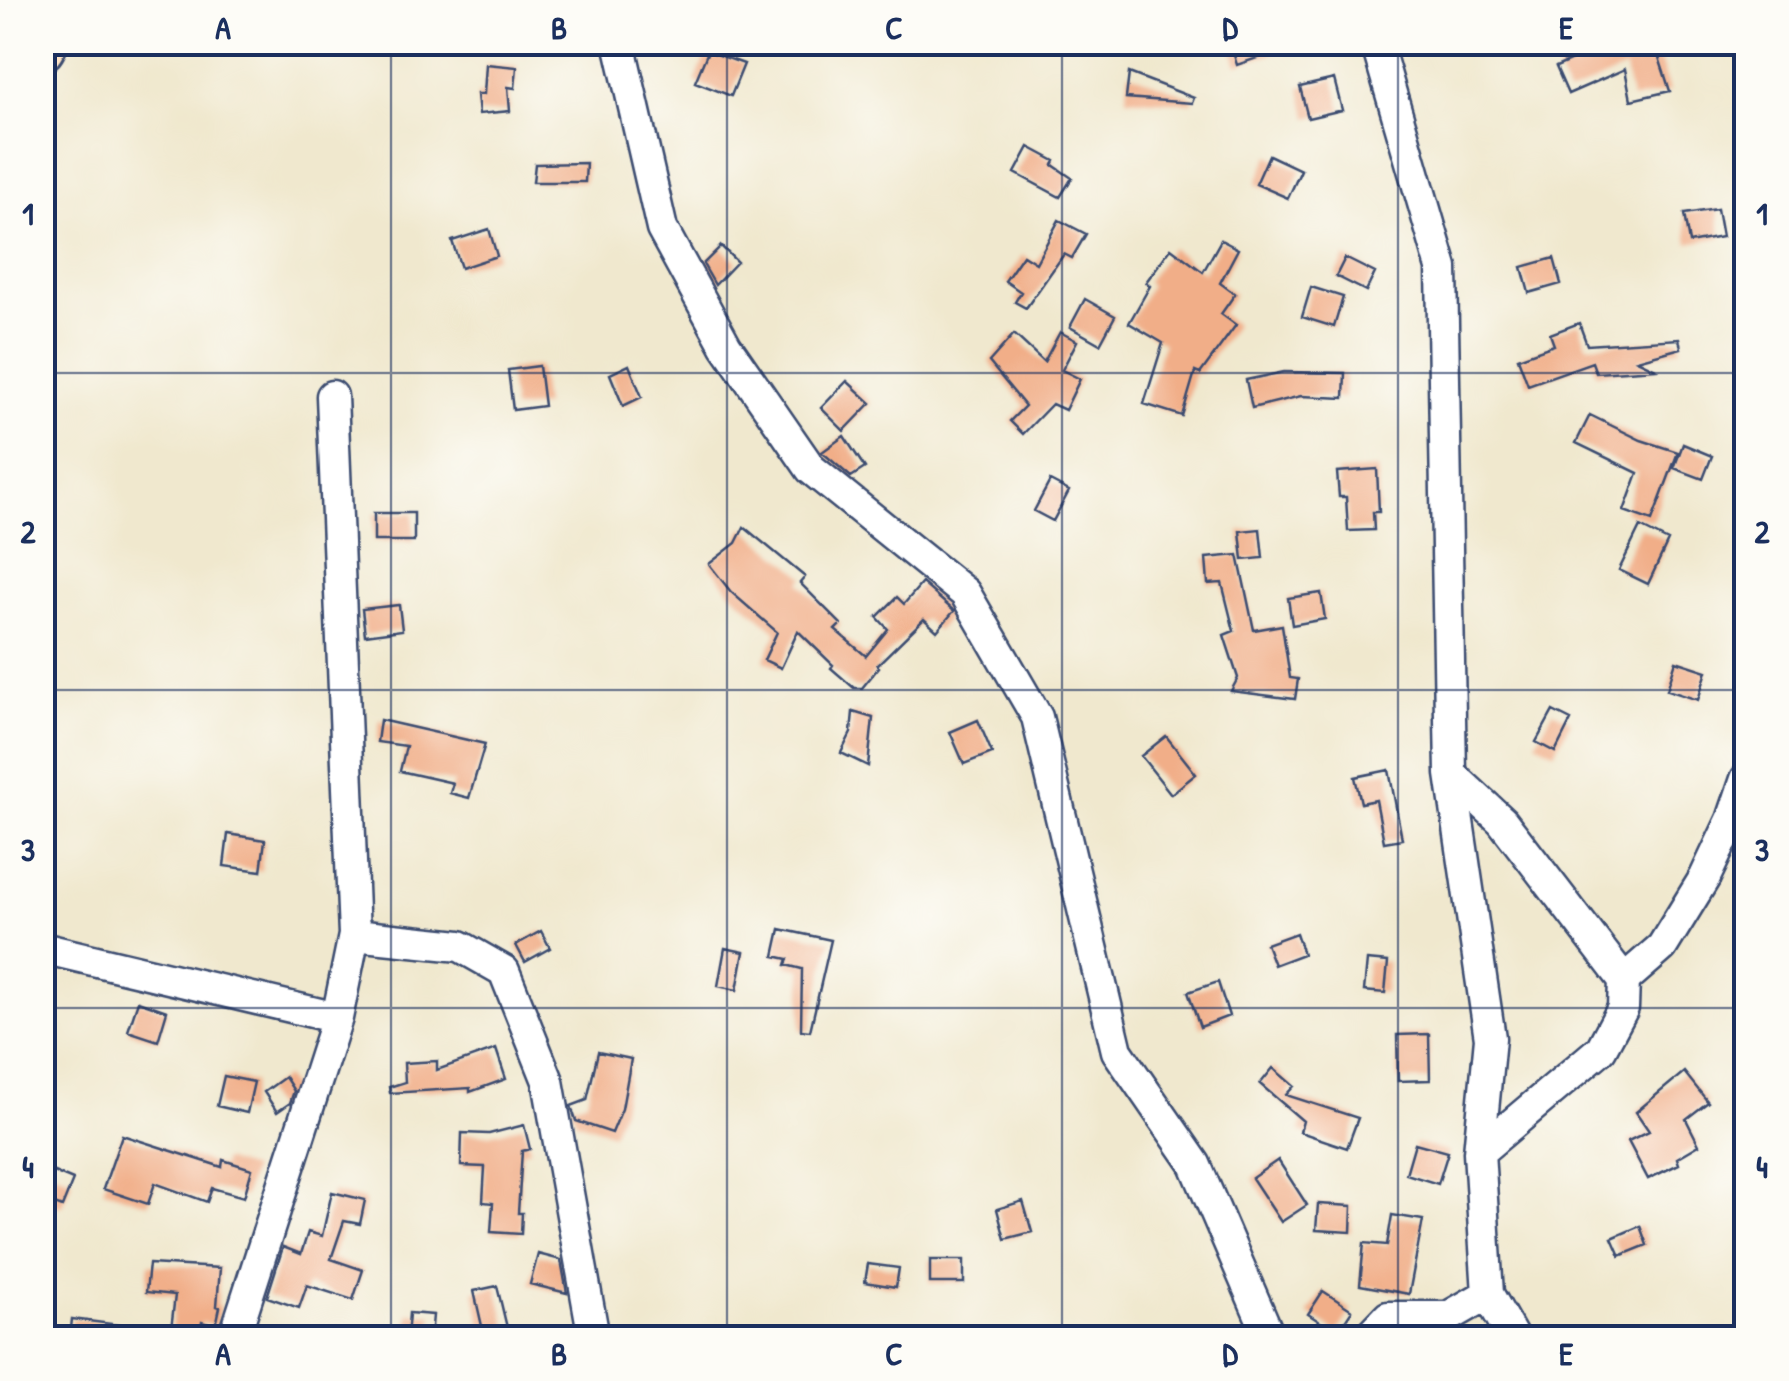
<svg xmlns="http://www.w3.org/2000/svg" width="1789" height="1381" font-family="'Patrick Hand',sans-serif">
	<style>
		.building { fill: #f1ae88 }
		.lines { fill: none; stroke-linecap: round; stroke-linejoin: round }
		.minor-casing { stroke: #3b4b6f; stroke-width: 35 }
		.secondary-casing { stroke: #3b4b6f; stroke-width: 48 }
		.minor { stroke: #fff; stroke-width: 30 }
		.secondary { stroke: #ffe4c6; stroke-width: 42 }
		.grid { fill: none; stroke: #1b2f5e; stroke-width: 2.5; stroke-opacity: 0.55 }
		.neatline { fill: none; stroke: #1b2f5e; stroke-width: 4 }
		.grid-label { font-size: 32px; text-anchor: middle; font-weight: bold; fill: #1b2f5e }
	</style>
	<rect width="100%" height="100%" fill="#fdfcf7"/>
	<filter id="ink" filterUnits="userSpaceOnUse"><feTurbulence type="fractalNoise" baseFrequency=".01" numOctaves="2"/><feDisplacementMap in="SourceGraphic" scale="20" xChannelSelector="R" yChannelSelector="G"/><feConvolveMatrix kernelMatrix="1 2 1 2 8 2 1 2 1" color-interpolation-filters="sRGB"/></filter>
	<filter id="wash" filterUnits="userSpaceOnUse"><feTurbulence type="fractalNoise" baseFrequency=".0048" numOctaves="4" result="noise"/><feDisplacementMap in="SourceGraphic" scale="40" xChannelSelector="R" yChannelSelector="G"/><feGaussianBlur stdDeviation="2.25" result="paint"/><feColorMatrix in="noise" values="0 0 0 0 0 0 0 0 0 0 0 0 0 0 0 0 0 1.4 0 .05"/><feComposite in="paint" operator="in"/></filter>
	<g filter="url(#wash)">
		<rect width="100%" height="100%" fill="#f0e8ce"/>
		<g id="blocks">
			<path class="building" d="M1230,42h62v4l-55,19z
				M1582,42h72l16,49 -39,9 -6,-31 -57,25 -12,-27 30,-13z
				M708,51l36,13 -13,32 -36,-14z
				M486,64l31,3 -2,21 -7,-1 2,24 -31,3 -2,-20h7z
				M1129,73l65,25 -2,5 -66,-5z
				M1334,79l8,31 -34,8 -8,-31z
				M1029,147l26,14 -2,4 19,13 -12,19 -45,-24z
				M1269,155l32,15 -13,28 -32,-14z
				M586,163l-1,19h-52l2,-18z
				M1717,209l5,28 -33,6 -5,-29z
				M1059,220l27,14 -14,24 -8,-4 -38,54 -11,-6 6,-10 -16,-11 18,-26 13,8z
				M489,229l8,27 -36,12 -9,-27z
				M1221,240l17,9 -18,34 15,11 -14,20 15,11 -36,49 -5,-2 -13,44 -38,-12 19,-61 -34,-20 21,-37 -4,-4 25,-34 32,24z
				M721,246l16,16 -22,23 -12,-21z
				M1345,258l30,15 -9,18 -30,-15z
				M1554,258l7,26 -32,9 -7,-26z
				M1311,287l32,10 -9,30 -32,-10z
				M1085,299l30,17 -15,28 -30,-17z
				M1579,323l8,22 92,-6 2,9 -44,12 19,9 -60,4 -4,-11 -64,23 -10,-27 36,-13 -4,-11z
				M1060,332l17,9 -15,29 18,9 -15,31 -13,-6 -29,30 -13,-13 15,-15 -36,-44 25,-28 30,28z
				M629,365l13,32 -19,9 -13,-32z
				M539,366l5,40 -31,4 -5,-40z
				M1284,372l61,1 -1,25 -43,-2 -49,12 -6,-28z
				M847,381l24,22 -27,28 -23,-23z
				M1590,415l51,25 37,12 -26,69 -28,-10 14,-38 -62,-30z
				M844,436l21,32 -14,9 -29,-25z
				M1683,444l29,12 -9,23 -29,-11z
				M1377,469l2,43h-6l1,18 -26,1 -2,-34h-7l-2,-25z
				M1050,481l19,10 -16,30 -19,-10z
				M374,513h40v28h-40z
				M744,527l61,50 -5,6 41,41 -6,6 31,26 22,-27 -11,-12 20,-20 7,7 18,-21 32,28 -17,20 -13,-12 -47,46 2,2 -17,21h-8l-23,-20 2,-3 -35,-34 -17,37 -17,-8 13,-28 -46,-40 -22,-28 27,-21z
				M1640,527l28,14 -20,43 -29,-14z
				M1260,529l3,29 -20,2 -3,-29z
				M1238,555l16,75 28,-5 8,53 8,1 -3,20 -64,-8 7,-13 -14,-43 10,-4 -12,-48 -14,1 -2,-26z
				M1321,593l4,26 -33,6 -4,-27z
				M399,605l3,25 -37,5 -3,-26z
				M1676,661l31,10 -9,29 -31,-10z
				M1553,711l18,9 -16,32 -19,-10z
				M853,712l20,6 -5,48 -27,-13 10,-20z
				M380,720l105,24 -16,54 -19,-5 3,-10 -53,-12 6,-25 -29,-4z
				M978,720l14,33 -28,11 -14,-32z
				M1166,736l30,38 -25,20 -30,-38z
				M1389,770l13,69 -18,3 -8,-42 -15,3 -6,-26z
				M228,834l37,6 -4,31 -37,-5z
				M780,929l51,11 -21,91 -9,-1 1,-61 -16,-4 2,-6 -14,-3z
				M541,931l9,17 -25,14 -9,-17z
				M1296,933l7,21 -29,11 -8,-21z
				M725,948l19,4 -7,38 -19,-4z
				M1367,960l21,2 -3,31 -21,-2z
				M1218,982l11,34 -29,11 -12,-35z
				M138,1001l29,10 -9,30 -30,-10z
				M1429,1034l1,46 -32,1 -1,-46z
				M496,1049l10,30 -36,13v-4l-80,5 -1,-6 16,-5 -1,-19 33,-2v9z
				M598,1052l33,7 -9,50 -10,24 -36,-12 -5,-15 16,-6z
				M1273,1068l21,18 -8,9 72,23 -11,30 -47,-16 3,-11 -43,-37z
				M1684,1072l24,30 -22,17 13,26 -22,13 2,6 -31,15 -20,-38 21,-10 -13,-19z
				M224,1076l30,6 -7,31 -30,-7z
				M285,1077l9,14 -4,12 -13,9 -13,-20z
				M524,1125l6,24 -8,2 -4,62h4l-1,21 -30,-2 2,-29 -10,-1 2,-35 -24,-1 1,-33 27,1z
				M122,1135l100,32 1,-7 29,9 -8,28 -32,-9 -5,14 -52,-19 -7,21 -45,-15z
				M1415,1143l33,9 -10,32 -32,-10z
				M1278,1160l29,45 -26,17 -29,-44z
				M42,1167l31,13 -11,27 -20,-8z
				M332,1192l33,8 -5,24 -16,-3 -13,38 32,11 -10,30 -46,-15 -8,23 -32,-11 16,-50 18,7 7,-22 14,4z
				M1023,1201l9,31 -27,7 -8,-30z
				M1318,1204l34,2 -1,26 -35,-2z
				M1392,1215l31,5 -14,74 -49,-9 4,-42 23,2z
				M1640,1226l7,19 -27,11 -8,-18z
				M538,1254l23,6 6,33 -37,-9z
				M930,1260h34v23h-34z
				M149,1264l71,4 -3,38 3,1 -4,19 -14,-4 -2,16h-30l5,-43 -29,-3z
				M868,1264l31,4 -3,19 -31,-5z
				M497,1286l12,50 -27,-10 -8,-35z
				M1323,1291l29,19 -15,23 -29,-19z
				M409,1313l24,2 -2,23h-24z
				M72,1319l56,7 -1,12h-57z"/>
		</g>
	</g>
	<g filter="url(#ink)">
		<use href="#blocks" fill-opacity="0" stroke="#3b4b6f" stroke-width="2.5"/>
		<g class="lines">
			<g class="minor-casing">
				<path id="minor" d="M619,42l43,187 64,117 85,123 154,124 72,124 80,334 78,113 75,174
					M1376,42l66,226 9,506 39,264 -11,114 9,142 25,44
					M332,396l22,539 -17,83
					M1451,774l51,47 122,159 -1,28 -22,41 -122,103
					M354,935l106,11 44,25 44,110 46,257
					M42,948l295,70 -103,320
					M1624,980l38,-33 43,-70 27,-57 14,-41
					M1368,1338l20,-21h60l40,-23"/>
			</g>
			<g class="secondary-casing">
				<path id="secondary" d="M42,49l4,-7"/>
			</g>
			<use href="#minor" class="minor"/>
			<use href="#secondary" class="secondary"/>
		</g>
	</g>
	<path class="grid" d="M391,42v1296M727,42v1296M1062,42v1296M1398,42v1296M42,373h1704M42,690h1704M42,1008h1704"/>
	<rect width="1789" height="1381" fill="none" stroke="#fdfcf7" stroke-width="110"/>
	<rect x="55" y="55" width="1679" height="1271" class="neatline"/>
	<g class="grid-label">
		<text x="223" y="39">A</text>
		<text x="559" y="39">B</text>
		<text x="894" y="39">C</text>
		<text x="1230" y="39">D</text>
		<text x="1566" y="39">E</text>
		<text x="28" y="225">1</text>
		<text x="1762" y="225">1</text>
		<text x="28" y="543">2</text>
		<text x="1762" y="543">2</text>
		<text x="28" y="861">3</text>
		<text x="1762" y="861">3</text>
		<text x="28" y="1178">4</text>
		<text x="1762" y="1178">4</text>
		<text x="223" y="1365">A</text>
		<text x="559" y="1365">B</text>
		<text x="894" y="1365">C</text>
		<text x="1230" y="1365">D</text>
		<text x="1566" y="1365">E</text>
	</g>
</svg>
